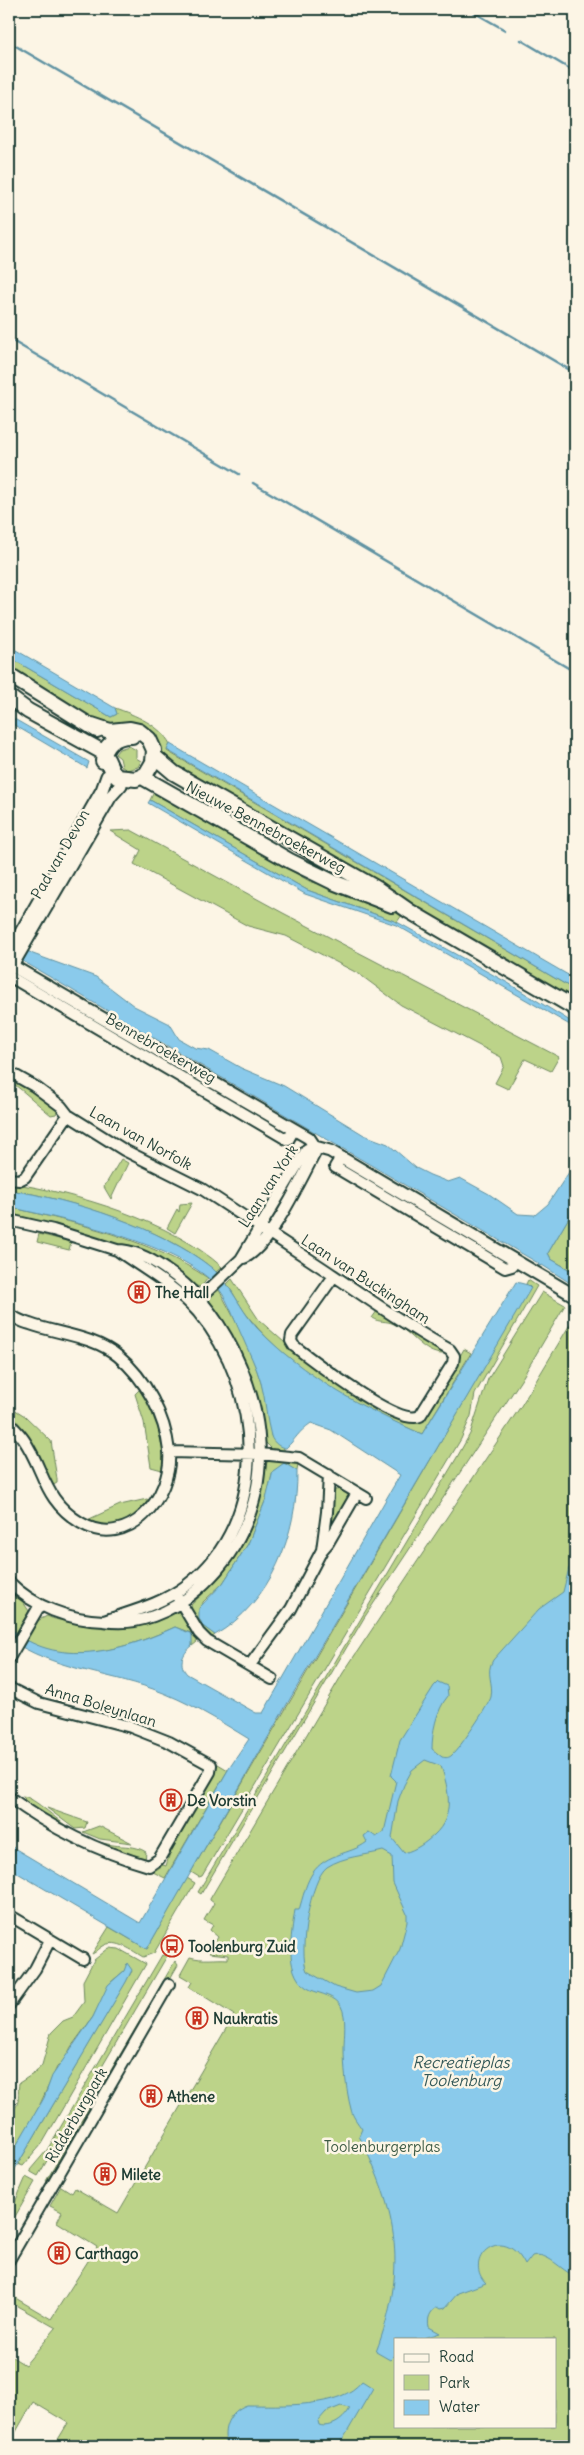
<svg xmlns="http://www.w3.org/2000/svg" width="584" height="2455" font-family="Delius,sans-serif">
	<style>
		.green { fill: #bcd389; stroke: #6e885e; fill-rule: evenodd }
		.water { fill: #8acaeb; stroke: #5f92a2; fill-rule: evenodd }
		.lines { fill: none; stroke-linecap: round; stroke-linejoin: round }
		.stream { stroke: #5f92a2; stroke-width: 2.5 }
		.minor-casing { stroke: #1f3d34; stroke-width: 14 }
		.tertiary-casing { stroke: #1f3d34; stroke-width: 15 }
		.secondary-casing { stroke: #1f3d34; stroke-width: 18 }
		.minor { stroke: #fcf5e5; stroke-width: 10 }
		.tertiary { stroke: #fcf5e5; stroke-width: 11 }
		.secondary { stroke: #fcf5e5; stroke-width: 14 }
		.labels { text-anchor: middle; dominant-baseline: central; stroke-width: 5; stroke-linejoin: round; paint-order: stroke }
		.street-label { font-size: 15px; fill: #1f3d34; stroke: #fcf5e5 }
		.poi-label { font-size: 15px; font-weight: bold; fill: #1f3d34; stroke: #fcf5e5; text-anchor: start }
		.park-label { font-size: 15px; fill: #3e5b45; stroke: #fcf5e5 }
		.water-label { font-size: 16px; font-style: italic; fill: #345959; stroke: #fcf5e5 }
	</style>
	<rect width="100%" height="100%" fill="#fcf5e5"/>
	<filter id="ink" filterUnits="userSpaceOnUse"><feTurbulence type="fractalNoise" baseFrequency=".02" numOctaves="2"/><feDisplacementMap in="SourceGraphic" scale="10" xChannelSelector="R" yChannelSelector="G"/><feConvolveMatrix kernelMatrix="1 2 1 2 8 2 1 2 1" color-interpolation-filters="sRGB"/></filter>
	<g filter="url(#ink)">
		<path class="green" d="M9,657l102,60 6,-3 -2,-6c20,7 45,17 55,36l-3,7 408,239v11l-414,-242 -7,-20 -49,-13 -96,-56z
			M129,746l7,4v8l5,3 -3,6 -11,3 -5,-3 -2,-9 -5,-4 4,-5z
			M154,792l157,90 22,5 69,28 -5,7 -90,-32 -157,-90z
			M131,830l152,83 276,144 -8,14 -26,-12 -17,30 -13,-6 9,-17 -3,-9 -100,-52 -42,-31 -73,-38 -38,-10 -114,-62 7,-14 -31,-19z
			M12,1077l47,32 -3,5 -5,1c-14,-11 -26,-23 -40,-33z
			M121,1159l7,4 -17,36 -7,-12z
			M9,1183c65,9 164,39 213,84l-6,5c-44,-41 -148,-74 -207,-82z
			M192,1203l-17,30 -8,-5 10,-19 2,3 1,-8z
			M9,1207c68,16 140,32 199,71l-7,9 -5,-1 -46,-29 -29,-12 -71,-21 -41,-9z
			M575,1207v66l-24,-14 -3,-6z
			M39,1234l32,8 -2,8 -32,-8z
			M232,1279l27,41 34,30 44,34 21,13 57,25 8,-3 41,-70 7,4 -49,81c-63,-26 -128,-61 -172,-115 -9,-10 -15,-24 -23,-35z
			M528,1280l9,6 -62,108 -4,22 -10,23 -259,437 -3,1 -8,-5 339,-584 -4,-4z
			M219,1290c25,45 49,94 52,146l12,10 2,6h-10l-10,-10 -16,-68 -26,-51 -14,-20v-6z
			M542,1292l23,13 -44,75 -157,238 -163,276 -3,-2 258,-433 14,-25 18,-55z
			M377,1311l67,40 -1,3c-20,0 -31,-22 -49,-30 -8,-4 -15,-1 -22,-6z
			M575,1316v1130h-457l-11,-6 -4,6h-49l14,-23 -35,-21 -20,35 -4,-2v-80l16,10 31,-37 -46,-26 2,-6 39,23 46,-72 -40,-25 5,-10 -12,-6 11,-20 11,7 3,-5 43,25 116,-198 -45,-28 3,-5 -12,-7 10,-18c13,4 25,1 38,2v-4l-19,-2 9,-16 -8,-7 3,-5 -9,-5 10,-17 -4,-3v-1l133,-226 178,-267zM395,2339h160v87h-160z
			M139,1390l5,7 3,-1 15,33 3,32h-2l-1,9 -11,-3 -7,-45 -9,-28z
			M9,1406l16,10 26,25 6,38v4l-7,4 -31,-58 -10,-12z
			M274,1460h20l4,3 -1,8 -11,-6 -13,6 -7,28 -18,45 -25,39 -20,19 -2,22 14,11 -4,3c-9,-5 -21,-23 -20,-33l31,-30 23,-34 15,-44 7,-35z
			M343,1489l8,7 -19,36 -4,-2 5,-37 2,-3z
			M147,1499l4,3c-9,12 -27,26 -43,26 -7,0 -16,-5 -23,-7l35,-16z
			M9,1588l15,12 -1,2 6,9 -13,22 -7,-6z
			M172,1612h7l19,25 -1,5 -5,4 -1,-13 -16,-6c-44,20 -105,40 -149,13l11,-19 10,-5c8,4 14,4 22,6 40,10 65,3 103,-10z
			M218,1764l10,6 -63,108 -12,-6 10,-7 3,1 3,-10z
			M22,1796c12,0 39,29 54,36 11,7 24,11 37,13 12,2 22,0 33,7l-1,9 -42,-12 -84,-48 6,-2z
			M47,1808l40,14 -2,6 -10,1z
			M99,1826l33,17 -32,-4 -17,-7z
			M187,1878l8,5 -41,70 -11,4c-10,-6 -26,-18 -38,-12 -5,2 -8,7 -13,9l17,-27 38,22z
			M109,1948l10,1 27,15 -104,180 -19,22 -5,-2 114,-193h-8l-13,11 -18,35 -22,30 -8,16 -6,4 -20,44 -28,47v-44c13,-10 8,-17 10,-31l17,-11 6,-7 9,-32 12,-12 10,-4 11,-15 -1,-21 11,-21z
			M162,1955l5,1 -129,220 -7,-4 -1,-2 17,-20z
			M175,1961l3,4 -127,218 -5,-2z
			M26,2177l9,5 -26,45v-11z"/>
		<path class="water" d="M9,646l106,62 2,6 -6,3 -102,-60z
			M9,716l80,46 -2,6 -78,-46z
			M170,744l405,235v11l-408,-240z
			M150,800l157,90 90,32 111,61 67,41v4l-179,-103 -91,-31 -157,-91z
			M9,940l24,14 63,23 38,29 36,18 9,15 16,9 14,2 32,18 43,18 80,49 24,9 28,24 14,7 18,7 12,-4 29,16 29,20 17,1 13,-11 27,-41v44l-27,46 3,6 24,14v13l-33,-21 -3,1 -1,-3 -529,-310z
			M9,1190c63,9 153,38 203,78 20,17 28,42 45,60 46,48 105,80 165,106l94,-152 12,3 3,3 -237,404 -147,257 -138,-81v-23l131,78 88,-153 21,-31c-31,-19 -62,-38 -96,-50 -48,-17 -101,-20 -144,-50v-12c46,43 114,24 166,0l17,7v12c-10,8 -14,18 -5,28l69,39h7l137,-238 -69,-45 -20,-7c-14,10 -15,16 -25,25 -5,0 -13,-5 -15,-12 -5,-17 -5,-36 -10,-53 -5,-18 -13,-32 -20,-49 -7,-15 -12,-32 -22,-45 -36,-45 -154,-69 -210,-82z
			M284,1463l13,8c1,62 -26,132 -82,164l-15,-11 2,-1 -3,-4v-11l24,-25 25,-39 18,-45 7,-28z
			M575,1565v711c-14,-5 -27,-25 -43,-20l-7,9c-21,-43 -64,-7 -39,18l-28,10 -13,15 -5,1 -3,-2c-7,5 -10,11 -8,20l11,6 -19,6h-26v16l-5,5 -14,-8c31,-82 23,-138 -17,-216l3,-7c-4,-6 -10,-13 -11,-20 -5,-19 -7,-42 -7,-61 0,-13 3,-30 -3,-42 -6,-10 -20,-12 -30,-16 -28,-12 -20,-56 -16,-80h4c8,-27 10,-45 39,-55 10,-4 20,-6 29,-13l-3,-6 5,-4 7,5 8,-5 12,-51 -5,-5 9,-36 34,-54 4,-4 9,4 1,10c-12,14 -16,38 -16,53l10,8c4,1 7,1 10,-2 7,-6 37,-50 39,-58 3,-14 -6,-24 2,-37l46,-51 24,-17 6,-24zM425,1760l16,6c8,24 14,50 -7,69 -10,9 -17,14 -30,18l-12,-15 6,-37 6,-16 8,-15zM383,1851l9,5 1,27 14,31v8l-7,27 -19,37 -8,5 -17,2 -21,-6 -28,-16c-9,-18 3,-92 20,-104 17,-11 37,-11 56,-16z
			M127,1963l5,7 -6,12 -117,197v-21l35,-60 8,-22 41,-59 15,-32 16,-14z
			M362,2381l11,7 -34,58h-112c-6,-17 2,-35 20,-41 32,0 94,4 115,-24zM341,2406l9,2c-5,11 -19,21 -31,17l-1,-4 8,-9z"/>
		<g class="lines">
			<path class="stream" d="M468,9l37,21
				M521,40l54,32
				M9,42l566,331
				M9,339l230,135
				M253,483l322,189"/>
			<g class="minor-casing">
				<path id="minor" d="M9,976l279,164 5,-9
					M9,1072l25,14 27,20 7,9 56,35 78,39 116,76c44,29 86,60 132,85l4,6 -1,7 -33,53c-22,11 -106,-55 -126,-70l-3,-5 1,-6 42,-59
					M340,1159l-5,8 170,101 7,-2 3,-5
					M9,1179l10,1 6,-3 43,-62
					M9,1220l44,10 64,20
					M117,1250c18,0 34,9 48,19 57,37 94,118 95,185 0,53 -23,102 -63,136 -25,22 -60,37 -93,31 29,-10 58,-17 83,-36 85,-65 76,-196 11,-273 -23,-26 -53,-42 -81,-62z
					M196,1302l45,-43c26,-6 61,-82 74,-106v-6l-8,2 -66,110
					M9,1315c7,3 13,7 21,9 28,10 64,12 88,32 28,23 47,60 51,95 4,46 -41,100 -88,72 -38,-23 -36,-52 -57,-83 -4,-6 -10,-12 -15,-17
					M169,1452l91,2 39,4 67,40
					M322,1550l6,-7 29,-50
					M9,1582c25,25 60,38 95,39
					M178,1598l21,35 8,8 65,38
					M9,1658l31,-53
					M250,1665l41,-56 31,-59 5,-38 2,-37
					M9,1688l30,15 92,24 38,15 42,23 -1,7 -51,87 -10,7c-52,-15 -97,-37 -140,-69
					M9,1915l74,44
					M9,2005l26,-36 15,-29
					M9,2260l160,-276"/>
			</g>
			<g class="tertiary-casing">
				<path id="tertiary" d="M9,953l93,-163 5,-14
					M9,964l300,174 6,9 15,4 245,145
					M12,966l99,-170 10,-11"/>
			</g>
			<g class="secondary-casing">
				<path id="secondary" d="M9,675l88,55
					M9,697l19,14 73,40c9,8 8,18 16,26l19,2 10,-5 7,-12 1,-12 -5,-11 -10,-8 -9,-2 -20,2 -18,-6
					M154,756l20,17 202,115 33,23 166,97
					M103,761c1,-16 13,-26 29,-25
					M142,777l148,84 43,21 59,23"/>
			</g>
			<use href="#minor" class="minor"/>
			<use href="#tertiary" class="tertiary"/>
			<use href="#secondary" class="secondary"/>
		</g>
	</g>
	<defs>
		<g id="building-ring" transform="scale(1.125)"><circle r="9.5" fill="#fcf5e5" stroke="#c8321e" stroke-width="1.5"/><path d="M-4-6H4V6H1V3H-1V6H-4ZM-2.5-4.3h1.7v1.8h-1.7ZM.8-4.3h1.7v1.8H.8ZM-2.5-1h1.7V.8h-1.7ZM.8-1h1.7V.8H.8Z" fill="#c8321e"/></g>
		<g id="bus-ring" transform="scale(1.125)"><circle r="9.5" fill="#fcf5e5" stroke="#c8321e" stroke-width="1.5"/><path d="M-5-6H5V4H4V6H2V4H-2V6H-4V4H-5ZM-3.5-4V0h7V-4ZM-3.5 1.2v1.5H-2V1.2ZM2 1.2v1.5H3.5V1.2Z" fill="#c8321e"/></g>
	</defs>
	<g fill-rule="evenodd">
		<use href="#building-ring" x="139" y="1292"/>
		<use href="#building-ring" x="171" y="1800"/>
		<use href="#bus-ring" x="172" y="1946"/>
		<use href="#building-ring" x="197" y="2018"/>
		<use href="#building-ring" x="151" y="2096"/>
		<use href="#building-ring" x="105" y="2174"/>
		<use href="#building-ring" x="59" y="2253"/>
	</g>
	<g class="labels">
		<g class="street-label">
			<text transform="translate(266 827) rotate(28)">Nieuwe Bennebroekerweg</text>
			<text transform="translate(60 854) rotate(-60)">Pad van Devon</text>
			<text transform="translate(161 1048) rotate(30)">Bennebroekerweg</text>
			<text transform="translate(141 1138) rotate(29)">Laan van Norfolk</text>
			<text transform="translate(268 1186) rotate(-57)">Laan van York</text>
			<text transform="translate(366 1279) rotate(33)">Laan van Buckingham</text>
			<text transform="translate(101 1705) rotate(17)">Anna Boleynlaan</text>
			<text transform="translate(76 2115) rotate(-60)">Ridderburgpark</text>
		</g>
		<g class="poi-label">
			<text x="155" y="1292">The Hall</text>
			<text x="187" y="1800">De Vorstin</text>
			<text x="188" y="1946">Toolenburg Zuid</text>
			<text x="213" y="2018">Naukratis</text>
			<text x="167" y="2096">Athene</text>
			<text x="121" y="2174">Milete</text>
			<text x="75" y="2253">Carthago</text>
		</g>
		<g class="park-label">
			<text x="382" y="2146">Toolenburgerplas</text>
		</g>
		<g class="water-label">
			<text x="461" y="2062">Recreatieplas<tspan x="461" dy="18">Toolenburg</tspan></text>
		</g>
	</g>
	<rect width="584" height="2455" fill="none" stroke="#fcf5e5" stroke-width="30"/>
	<rect x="15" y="15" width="554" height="2425" fill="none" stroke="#1f3d34" stroke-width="2" filter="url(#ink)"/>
	<rect x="394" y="2338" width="162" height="90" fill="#fcf5e5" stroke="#a4ab9e"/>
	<rect x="404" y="2354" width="25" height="8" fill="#fcf5e5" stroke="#a4ab9e"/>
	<text x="439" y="2362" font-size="15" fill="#1f3d34">Road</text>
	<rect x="404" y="2375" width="25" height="15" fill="#bcd389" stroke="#a4ab9e"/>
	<text x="439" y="2388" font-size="15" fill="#1f3d34">Park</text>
	<rect x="404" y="2400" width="25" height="15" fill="#8acaeb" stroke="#a4ab9e"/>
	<text x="439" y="2412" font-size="15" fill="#1f3d34">Water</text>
</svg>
